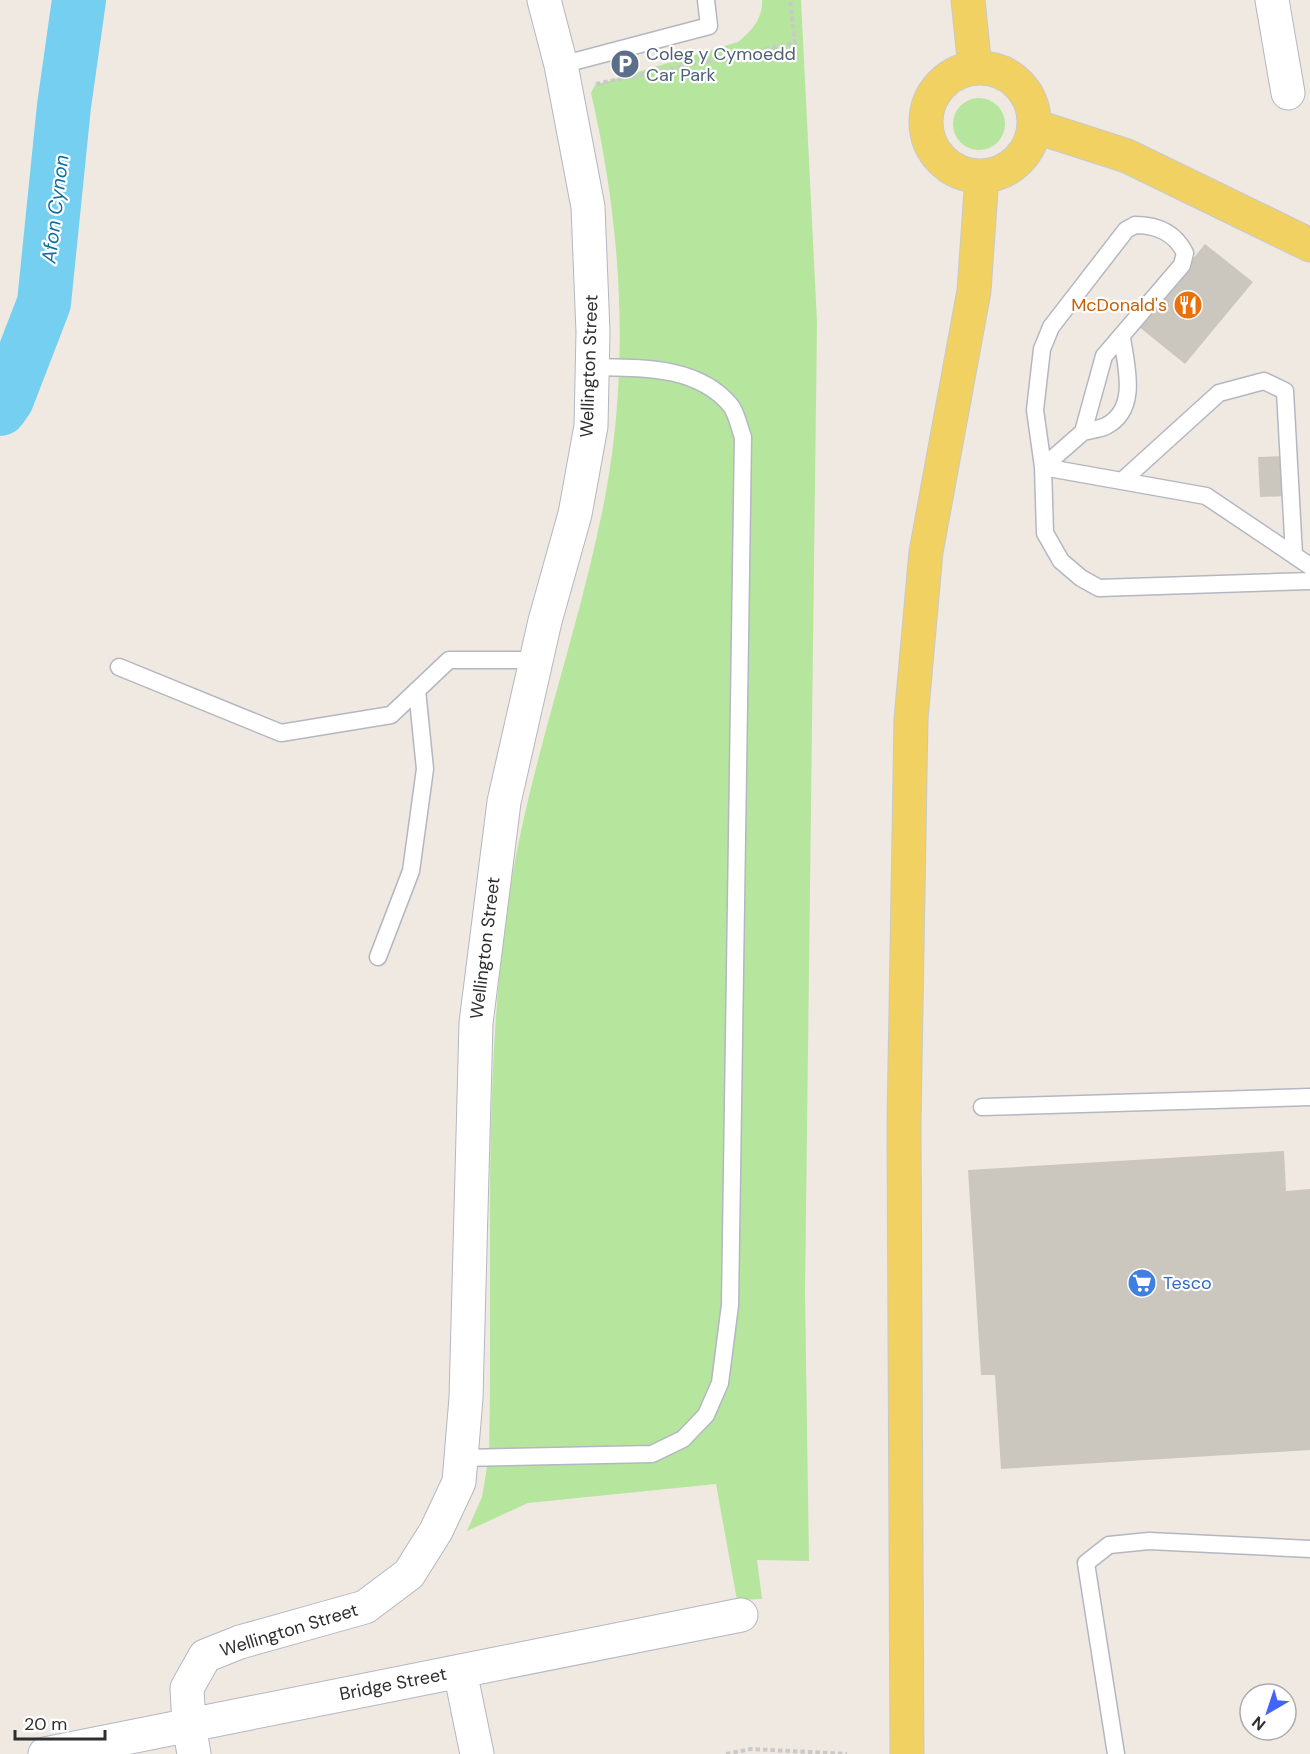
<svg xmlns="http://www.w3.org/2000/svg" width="1310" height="1754" font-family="'DM Sans',sans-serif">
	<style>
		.green { fill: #b6e59e }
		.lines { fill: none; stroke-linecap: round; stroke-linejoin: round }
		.river { stroke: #75cff0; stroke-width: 54 }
		.building { fill: #cbc7bf }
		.lane-casing { stroke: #b4b7c1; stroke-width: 19 }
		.street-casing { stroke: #b4b7c1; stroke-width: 35 }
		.primary-casing { stroke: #c9c9c9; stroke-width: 35 }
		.path { stroke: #c9c9c9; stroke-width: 4; stroke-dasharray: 4.5 3; stroke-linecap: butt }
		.lane { stroke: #fff; stroke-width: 16 }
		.street { stroke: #fff; stroke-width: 33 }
		.primary { stroke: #f2d163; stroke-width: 33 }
		.labels { text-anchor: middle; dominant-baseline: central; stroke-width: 4.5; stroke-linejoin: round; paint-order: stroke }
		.service-label { font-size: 18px; fill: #4e5e75; stroke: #fff; text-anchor: start }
		.food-label { font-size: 18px; fill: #c56008; stroke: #fff; text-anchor: end }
		.street-label { font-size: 18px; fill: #2e2e2e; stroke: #fff }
		.shop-label { font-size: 18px; fill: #366cbe; stroke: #fff; text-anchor: start }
		.water-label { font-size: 20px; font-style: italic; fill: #0d6fa3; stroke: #fff }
	</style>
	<rect width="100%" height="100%" fill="#efe9e1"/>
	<path class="green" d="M762,0h39l16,322 -12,971 4,268 -52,-1 5,39 -25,1 -21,-116 -188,19 -61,28 15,-34 7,-42c4,-182 -7,-365 18,-546 20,-142 73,-277 99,-417 24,-132 15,-269 -15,-399l4,-8 143,-43c14,-11 25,-24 24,-42z
		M953 124a26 26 0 1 1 52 0a26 26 0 1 1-52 0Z"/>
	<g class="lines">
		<path class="river" d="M0,409l7,-10 37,-96 20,-197 15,-106"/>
	</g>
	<path class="building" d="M1205,244l48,38 -68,82 -47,-38z
		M1288,456l1,40 -29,1 -2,-40z
		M1284,1151l2,40 24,-2v261l-309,19 -6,-94h-14l-13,-205z"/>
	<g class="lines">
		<g class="lane-casing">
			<path id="lane" d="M561,65l148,-39 -3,-26
				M1083,432c7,-2 17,-3 23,-6 33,-17 20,-60 16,-88
				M1043,467l40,-35 21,-76 78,-91 3,-12c-10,-20 -27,-28 -50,-28l-9,5 -75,97 -9,22 -7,61 8,57 2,66 16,28 20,17 18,10 211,-7
				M1043,467l163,29 104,70
				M1122,481l97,-88 45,-12 21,10 9,164
				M119,667l162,66 110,-18 58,-55h87
				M378,957l33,-86 14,-102 -8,-79
				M982,1107l328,-10
				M461,1458l191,-4 31,-15 23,-24 14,-32 10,-78 13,-868c-4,-10 -6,-23 -12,-31 -33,-41 -92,-38 -139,-39
				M1116,1754l-30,-191 23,-18 40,-4 161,8"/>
		</g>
		<g class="street-casing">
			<path id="street" d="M1272,0l16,93
				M460,1671l17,83
				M45,1754l696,-139
				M194,1754l-5,-29 -2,-37 18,-32 35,-14 125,-35 44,-33 27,-43 23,-49 7,-84 10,-375 28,-221 41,-181 30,-107 16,-88 2,-94 -5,-125 -27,-142 -17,-65"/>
		</g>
		<g class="primary-casing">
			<path id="primary" d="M968,0l7,68
				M926 122a54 54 0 1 1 108 0a54 54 0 1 1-108 0Z
				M1034,126l93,30 183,89
				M907,1754l-3,-631 7,-404 15,-167 48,-261 8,-115"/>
		</g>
		<path class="path" d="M596,84l199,-41 -5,-43
			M726,1754l25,-5 96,5"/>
		<use href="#lane" class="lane"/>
		<use href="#street" class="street"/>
		<use href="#primary" class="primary"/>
	</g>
	<defs>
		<g id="parking-disc" transform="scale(1.5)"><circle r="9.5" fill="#5c6f8a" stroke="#fff"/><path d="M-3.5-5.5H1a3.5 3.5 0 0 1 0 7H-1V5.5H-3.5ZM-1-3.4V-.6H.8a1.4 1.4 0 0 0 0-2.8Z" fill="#fff"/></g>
		<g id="restaurant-disc" transform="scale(1.5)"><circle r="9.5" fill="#e8710a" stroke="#fff"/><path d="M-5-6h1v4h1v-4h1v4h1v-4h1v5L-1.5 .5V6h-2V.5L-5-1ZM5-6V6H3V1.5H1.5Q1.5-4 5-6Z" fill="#fff"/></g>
		<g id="supermarket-disc" transform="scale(1.5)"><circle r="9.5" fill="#3f7fe0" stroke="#fff"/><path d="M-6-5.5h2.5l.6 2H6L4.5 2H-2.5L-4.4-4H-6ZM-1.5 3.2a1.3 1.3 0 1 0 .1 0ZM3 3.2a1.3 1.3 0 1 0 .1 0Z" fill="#fff"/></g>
	</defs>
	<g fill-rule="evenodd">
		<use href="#parking-disc" x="625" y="64"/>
		<use href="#restaurant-disc" x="1188" y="305"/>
		<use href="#supermarket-disc" x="1142" y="1283"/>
	</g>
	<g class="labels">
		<g class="service-label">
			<text x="646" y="54">Coleg y Cymoedd<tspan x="646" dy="21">Car Park</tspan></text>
		</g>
		<g class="food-label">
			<text x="1167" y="305">McDonald's</text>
		</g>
		<g class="street-label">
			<text transform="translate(589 366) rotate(-88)">Wellington Street</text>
			<text transform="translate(485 948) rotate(-83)">Wellington Street</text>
			<text transform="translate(289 1630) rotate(-17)">Wellington Street</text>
			<text transform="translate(393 1684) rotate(-11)">Bridge Street</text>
		</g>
		<g class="shop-label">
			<text x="1163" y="1283">Tesco</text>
		</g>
		<g class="water-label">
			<text transform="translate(55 209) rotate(-83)">Afon Cynon</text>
		</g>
	</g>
	<g transform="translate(1268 1712) rotate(219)"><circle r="28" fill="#ffffff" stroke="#ababab" stroke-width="1.5"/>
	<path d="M0-4.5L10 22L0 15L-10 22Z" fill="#4264fb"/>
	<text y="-9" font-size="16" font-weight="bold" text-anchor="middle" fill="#2e2e2e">N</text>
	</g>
	<path d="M15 1730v9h90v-9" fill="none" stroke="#2e2e2e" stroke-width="3"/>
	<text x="24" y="1730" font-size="18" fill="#2e2e2e" stroke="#ffffff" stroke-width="4.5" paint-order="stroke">20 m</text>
</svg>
